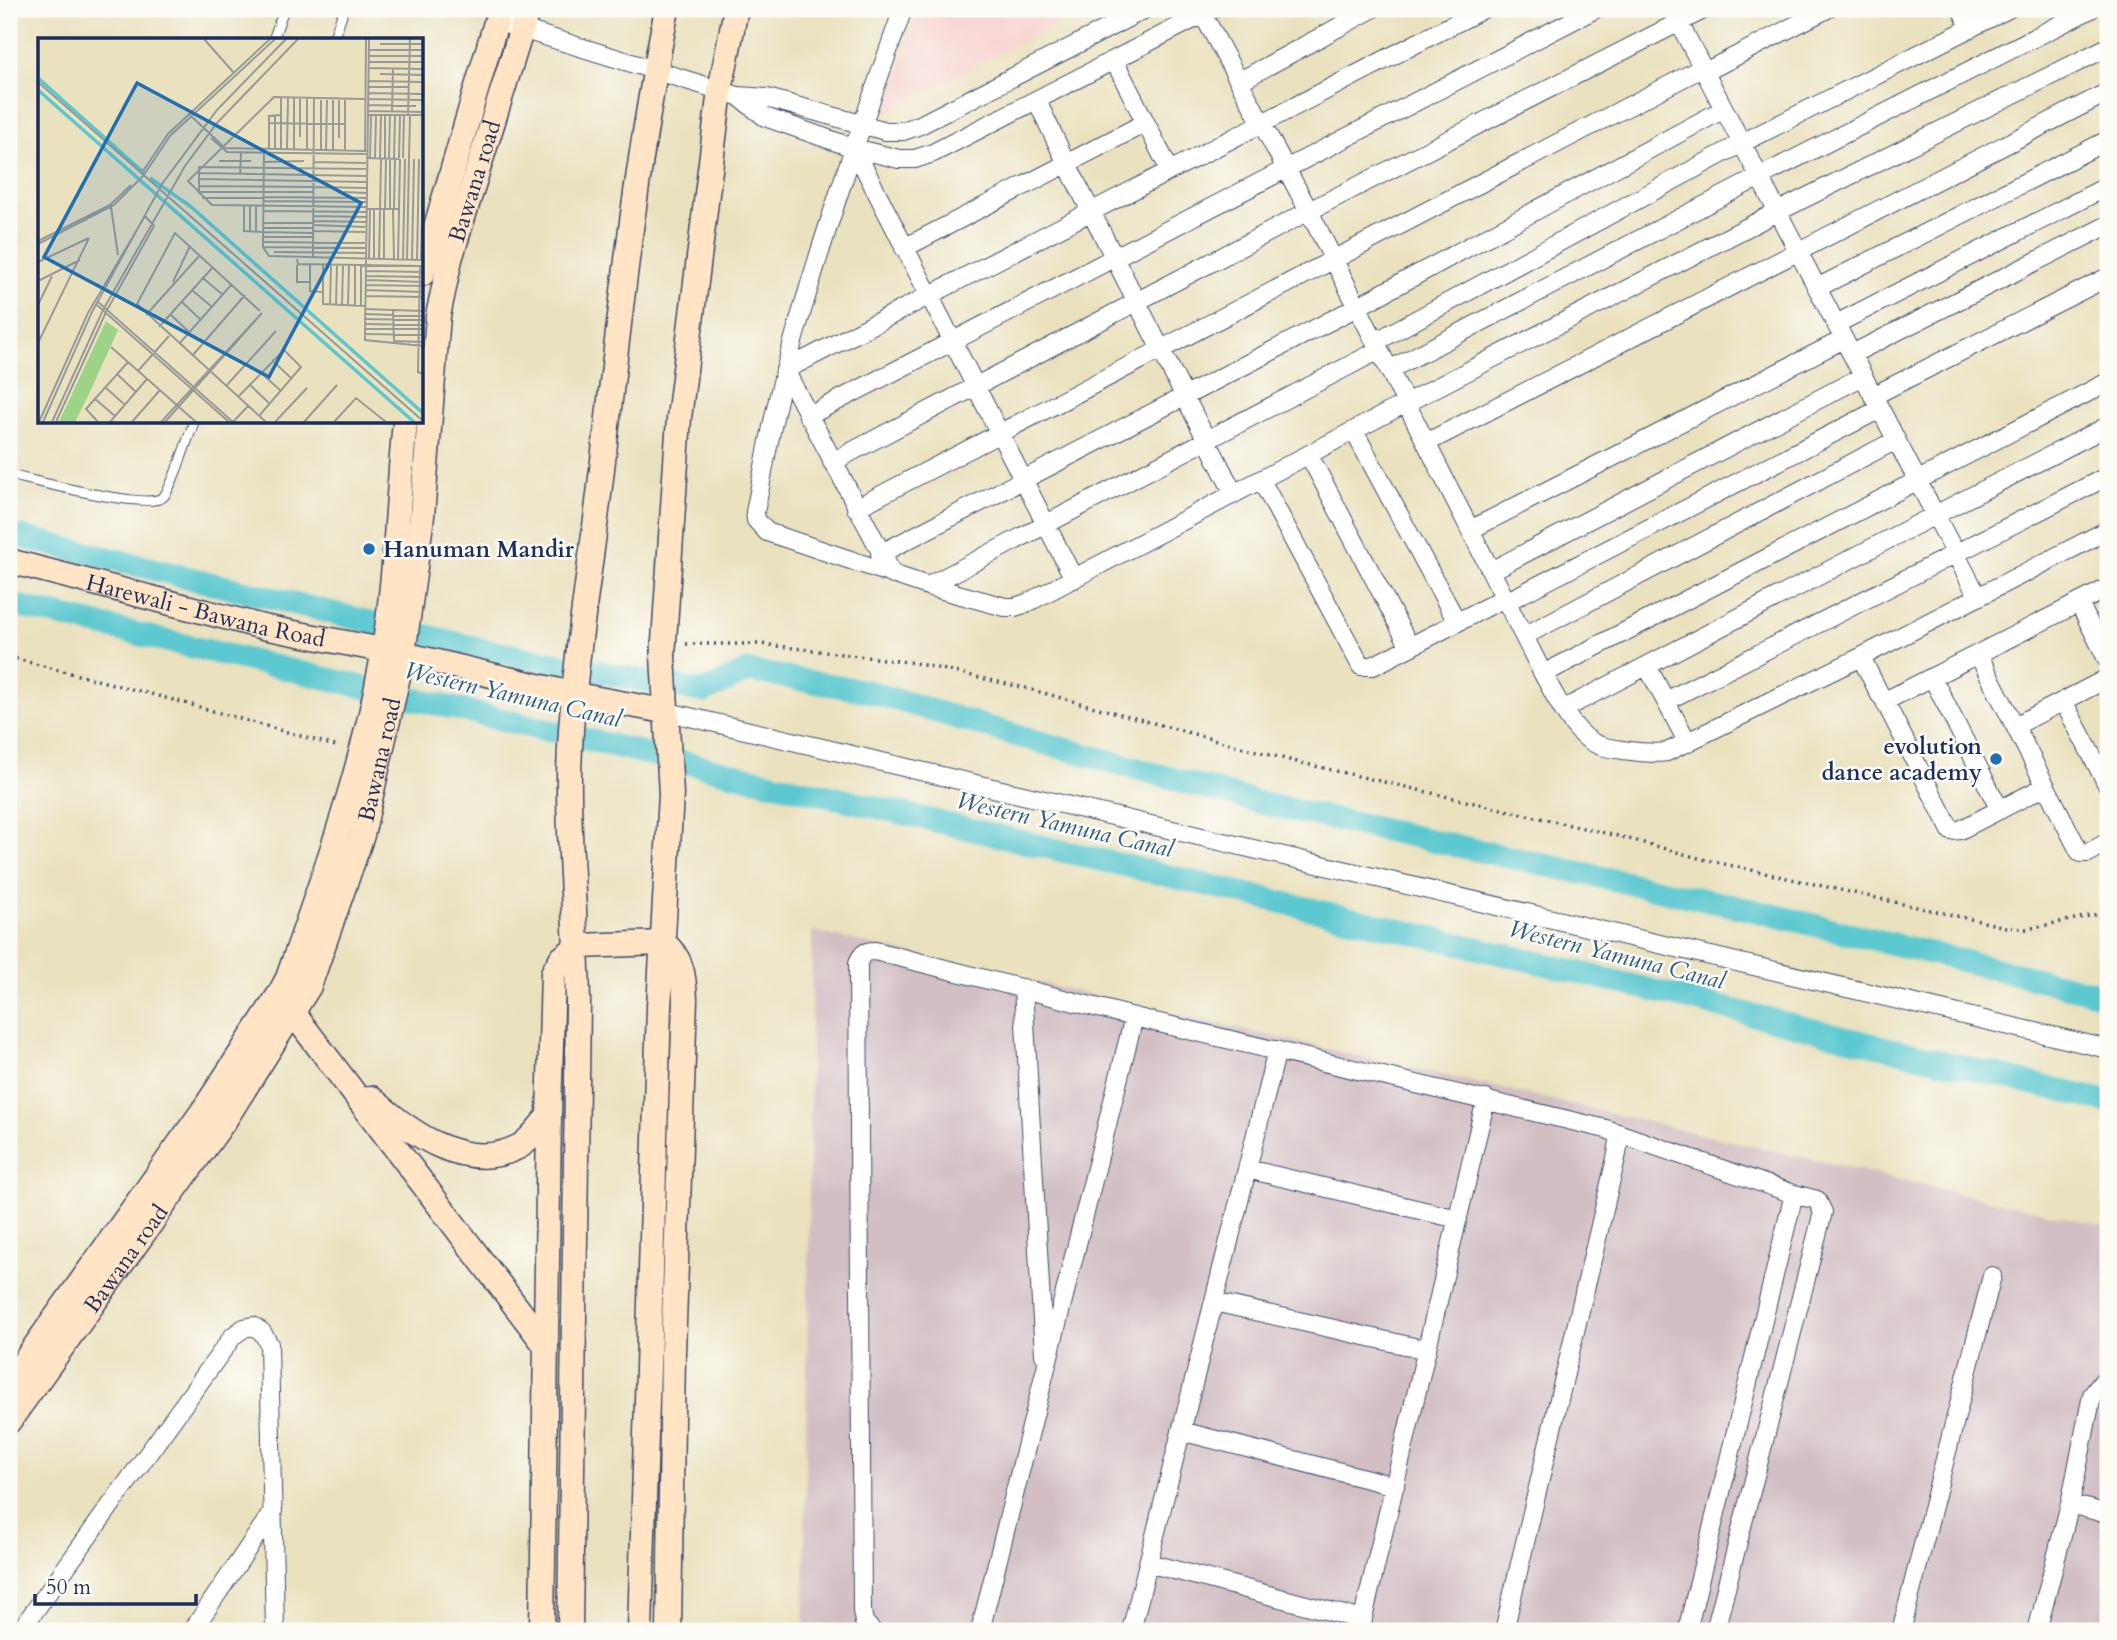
<svg xmlns="http://www.w3.org/2000/svg" width="2117" height="1640" font-family="Cardo,serif">
	<style>
		.built { fill: #f7d0cd }
		.industrial { fill: #d2bec3 }
		.lines { fill: none; stroke-linecap: round; stroke-linejoin: round }
		.canal { stroke: #5bc8d0; stroke-width: 23 }
		.lane-casing { stroke: #3a4a6c; stroke-width: 11 }
		.street-casing { stroke: #3a4a6c; stroke-width: 20 }
		.secondary-casing { stroke: #3a4a6c; stroke-width: 27 }
		.path { stroke: #3a4a6c; stroke-width: 3.5; stroke-dasharray: 2 5; stroke-linecap: butt }
		.lane { stroke: #fff; stroke-width: 9 }
		.street { stroke: #fff; stroke-width: 18 }
		.secondary { stroke: #ffe4c6; stroke-width: 24 }
		.poi-dot { fill: #1f6fb2; stroke: #fdfcf7; stroke-width: 2.5 }
		.labels { text-anchor: middle; dominant-baseline: central; stroke-width: 5; stroke-linejoin: round; paint-order: stroke }
		.street-label { font-size: 23px; fill: #1b2f5e; stroke: #fdfcf7 }
		.poi-label { font-size: 23px; font-weight: bold; fill: #1b2f5e; stroke: #fdfcf7; text-anchor: start }
		.water-label { font-size: 24px; font-style: italic; fill: #2e5d80; stroke: #fdfcf7 }
		.inset-river { fill: none; stroke: #5bc8d0; stroke-width: 3.5 }
		.inset-road { fill: none; stroke: #979a98; stroke-width: 2 }
		.view { fill: #1f6fb2; fill-opacity: 0.15; stroke: #1f6fb2; stroke-width: 3.5 }
		.inset-edge { fill: none; stroke: #1b2f5e; stroke-width: 3.5 }
	</style>
	<rect width="100%" height="100%" fill="#fdfcf7"/>
	<filter id="ink" filterUnits="userSpaceOnUse"><feTurbulence type="fractalNoise" baseFrequency=".0143" numOctaves="2"/><feDisplacementMap in="SourceGraphic" scale="14" xChannelSelector="R" yChannelSelector="G"/><feConvolveMatrix kernelMatrix="1 2 1 2 8 2 1 2 1" color-interpolation-filters="sRGB"/></filter>
	<filter id="wash" filterUnits="userSpaceOnUse"><feTurbulence type="fractalNoise" baseFrequency=".00686" numOctaves="4" result="noise"/><feDisplacementMap in="SourceGraphic" scale="28" xChannelSelector="R" yChannelSelector="G"/><feGaussianBlur stdDeviation="1.57" result="paint"/><feColorMatrix in="noise" values="0 0 0 0 0 0 0 0 0 0 0 0 0 0 0 0 0 1.4 0 .05"/><feComposite in="paint" operator="in"/></filter>
	<g filter="url(#wash)">
		<rect width="100%" height="100%" fill="#eae1be"/>
		<path class="built" d="M920,9h166l-202,104z"/>
		<path class="industrial" d="M812,931l1296,296v404h-1304z"/>
		<g class="lines">
			<path class="canal" d="M9,534l476,116 219,42 44,-21 119,20 144,43 253,70 488,106 356,86
				M9,604l1540,361 559,137"/>
		</g>
	</g>
	<g filter="url(#ink)">
		<g class="lines">
			<g class="lane-casing">
				<path id="lane" d="M273,40l11,-31
					M333,40l11,-31
					M9,475c23,5 140,36 154,22 9,-8 25,-60 31,-75"/>
			</g>
			<g class="street-casing">
				<path id="street" d="M903,9c-42,118 -84,236 -117,358 -13,47 -21,97 -31,145l1,8 11,12 161,54 77,21h10l12,-4 379,-200 371,-191 331,-165
					M1200,9l109,202 234,463c14,24 30,63 58,72 7,2 15,3 22,4 15,2 28,4 44,2l194,-95 247,-127
					M1672,9l306,588
					M1961,9l10,19
					M496,21l242,75 29,2 119,33h17l17,-6 225,-116
					M1114,60l56,111
					M1705,72l122,-63
					M1240,81l132,-72
					M738,96l27,21 89,31 45,11h16l18,-6 280,-144
					M1037,101l30,63 167,330
					M854,148l220,431
					M904,248l241,-125
					M1817,288l291,-148
					M1836,324l272,-138
					M1375,342l367,-199 266,-134
					M1852,354l256,-129
					M1389,370l370,-193 332,-168
					M1873,396l235,-119
					M808,416l787,-407
					M1354,431l103,191
					M1426,443l682,-351
					M1309,455l101,192
					M832,462l477,-251 396,-202
					M1261,480l100,186h12l131,-68
					M856,508l846,-440
					M1470,530l374,-191
					M880,554l477,-247 367,-198
					M1491,571l372,-195
					M893,575l-108,-205 698,-361
					M928,586l451,-236
					M1506,602l374,-193
					M2079,603l29,58
					M1524,636l372,-196
					M1978,654l101,197 2,2h7l20,-11
					M1861,657l19,38 6,5 3,-1 219,-111
					M1647,666l41,77
					M1543,674l565,-292
					M1932,677l68,133
					M1883,698l68,133 9,-1 86,-44
					M1666,701l442,-225
					M2063,701l45,85
					M1564,709l371,-194 173,-89
					M664,711l1444,338
					M2015,726l93,-48
					M1023,988l21,367
					M1247,1169l211,50
					M1214,1302l213,48
					M1181,1431l214,55
					M2070,1504l38,10
					M1148,1563l215,57
					M20,1631l213,-295 11,-8 9,-2 9,6 7,12 6,287
					M192,1631l81,-120
					M872,1631l-8,-9 -2,-11 -4,-648c4,-10 7,-12 17,-12l259,66 472,112 188,65
					M980,1631l154,-614
					M1131,1631l146,-581
					M1360,1631l126,-532
					M1504,1631l113,-477 3,-20
					M1687,1631l107,-437 23,6 6,12 -108,419
					M1901,1631l91,-355
					M2037,1631l33,-127 22,-109 11,-14 5,-1"/>
			</g>
			<g class="secondary-casing">
				<g id="secondary">
					<path d="M422,274l78,-265"/>
					<path id="s1" d="M9,561l254,66 140,27 173,41 88,16"/>
					<path d="M284,1001l262,345"/>
					<path d="M371,1098c38,34 94,76 147,49 11,-5 22,-21 31,-31"/>
					<path d="M9,1383l196,-275 74,-113 9,-17c37,-105 74,-208 94,-317 14,-79 15,-160 23,-239"/>
					<path id="s2" d="M9,1421l215,-300 85,-135 53,-151 41,-181 19,-138 16,-200 12,-57 78,-250"/>
					<path d="M542,1631l7,-515 4,-143 8,-14 17,-13 85,-3c19,13 21,34 22,56l-12,354 -4,278"/>
					<path d="M570,1631l8,-628c-1,-76 -10,-151 -9,-228 2,-97 20,-193 31,-289 19,-161 35,-318 67,-477"/>
					<path d="M640,1631l19,-624 12,-213 -8,-138 16,-238 41,-328 16,-81"/>
				</g>
			</g>
			<path class="path" d="M686,644h75l154,19 110,25 268,73 329,76 80,22 304,68 21,2 81,-17
				M9,657l176,46 154,44"/>
			<use href="#lane" class="lane"/>
			<use href="#street" class="street"/>
			<use href="#secondary" class="secondary"/>
		</g>
	</g>
	<g class="poi-dot">
		<circle cx="369" cy="549" r="7"/>
		<circle cx="1996" cy="759" r="7"/>
	</g>
	<g class="labels">
		<g class="street-label">
			<text stroke="none"><textPath href="#s2" startOffset="1354">Bawana road</textPath></text>
			<text stroke="none"><textPath href="#s1" startOffset="203">Harewali - Bawana Road</textPath></text>
			<text stroke="none"><textPath href="#s2" startOffset="766">Bawana road</textPath></text>
			<text stroke="none"><textPath href="#s2" startOffset="200">Bawana road</textPath></text>
		</g>
		<g class="poi-label">
			<text x="383" y="549">Hanuman Mandir</text>
			<text x="1982" y="746" text-anchor="end">evolution<tspan x="1982" dy="26">dance academy</tspan></text>
		</g>
		<g class="water-label">
			<text transform="translate(513 695) rotate(13)">Western Yamuna Canal</text>
			<text transform="translate(1065 825) rotate(13)">Western Yamuna Canal</text>
			<text transform="translate(1617 955) rotate(14)">Western Yamuna Canal</text>
		</g>
	</g>
	<g transform="translate(38 38)">
		<rect width="385" height="385" fill="#eae1be"/>
		<path d="M68,283l12,9 -30,66 -13,26h-16z" fill="#9cd386"/>
		<path class="inset-river" d="M0,40l106,95M0,52l376,332M112,140l40,28 233,207"/>
		<path class="inset-road" d="M166,1l30,34M331,1l-4,301 58,6M342,6h43M331,12h54M331,18h54M331,24h54M331,30l54,1M342,36l43,1M331,43l54,1M0,44l385,339M330,49h40M330,55l55,1M327,61l-91,-2 -86,84 24,24 154,2M330,61l55,1M330,67l48,1M330,73l55,1M354,74l1,-44M152,77l35,33 143,3M329,77h56M370,77l2,-76M231,85l76,1M262,99v-40M173,100l16,14 140,2M301,100v-40M226,111l-1,98 6,9 154,4M231,111v-33l12,-1M237,111v-34M243,111v-52M249,111l1,-52M256,111v-52M269,111v-51M283,112v-52M288,112l1,-52M295,112v-52M307,112v-52M327,113l1,-112M328,120l33,1M337,120l1,-43M342,120l1,-43M347,120v-43M351,120l1,-43M356,120l1,-43M361,120l1,-43M365,120l1,-43M332,121l1,-44M371,121l1,-43M181,123h32M226,124l40,-1M276,124l52,1M105,133l25,-37 102,-95M161,135l167,3M202,137l1,-22M161,141l167,3M161,148l115,1M276,149l52,1M161,154h115M306,154l22,1M161,156v-27l167,2M225,159l103,1M164,160h61M225,163l103,1M206,167v26l19,1M218,167v26M73,169l7,48M328,171h34M347,171l1,-50M352,171v-50M355,171l1,51M356,171l1,-50M225,173l103,1M275,178l53,1M275,183l53,1M225,185h50M275,187l52,2M225,190h50M275,193l52,1M212,194v-26M225,194l50,1M225,199h50M0,203l72,-36 21,-20M224,204l103,1M0,206l76,-39 29,-29 27,-40 105,-97M225,209l102,1M236,214l91,1M275,220l1,-160M259,221l1,5 125,2M331,221l1,-50M336,221v-50M341,222l2,-101M346,222v-51M360,222l2,-101M365,222l2,-101M369,222l2,-101M374,222l2,-101M379,222l2,-101M383,222l2,-87M0,224l51,-24M272,226v27l12,1M259,227v17h13M285,227v39l42,2M382,228l-2,106 5,2M328,233l57,1M327,238l58,1M165,240l20,17M328,242l57,2M0,243l42,-21M135,244l17,-36M328,247l57,1M154,252l20,17M327,252l58,2M327,258l58,1M59,263l136,121M144,264l19,18M0,267l14,-29M59,267l132,117M292,267l1,-40M298,267l1,-40M304,267l1,-40M310,267l1,-40M317,267v-40M323,267v-40M326,271l59,2M355,272l1,31 29,1M222,273l-85,-78 -38,71 129,118M132,276l19,18M326,276l59,2M108,277l54,-60M326,281l59,1M326,286l59,1M121,289l54,-60M326,291h59M326,296l59,1M0,305l51,-105M141,306l53,-60M73,309l85,75M154,318l53,-61M234,322l19,18M100,333l31,-35M222,334l21,19M79,336l19,18M211,346l21,20M188,348l50,-55M67,349l20,18M200,359l46,-47 17,17 -42,49M56,360l21,18M1,384l49,-109 57,-97 9,10 -47,84 -51,112M5,384l49,-110 70,-128 55,-74 69,-71M14,384l51,-112 82,-144 32,-43 81,-84M60,384l-12,-13 42,-47M72,384l37,-43M94,384l28,-32M123,384l101,-109M127,384l97,-109M195,384l15,-16M237,384l32,-34M266,384l33,-37M296,384l22,-24 30,24"/>
		<path class="view" d="M99,45l224,120 -92,174 -225,-120z"/>
		<rect width="385" height="385" class="inset-edge"/>
	</g>
	<rect width="2117" height="1640" fill="none" stroke="#fdfcf7" stroke-width="35"/>
	<path d="M35 1594v10h161v-10" fill="none" stroke="#1b2f5e" stroke-width="3.5"/>
	<text x="46" y="1594" font-size="21" fill="#1b2f5e" stroke="#fdfcf7" stroke-width="5" paint-order="stroke">50 m</text>
</svg>
